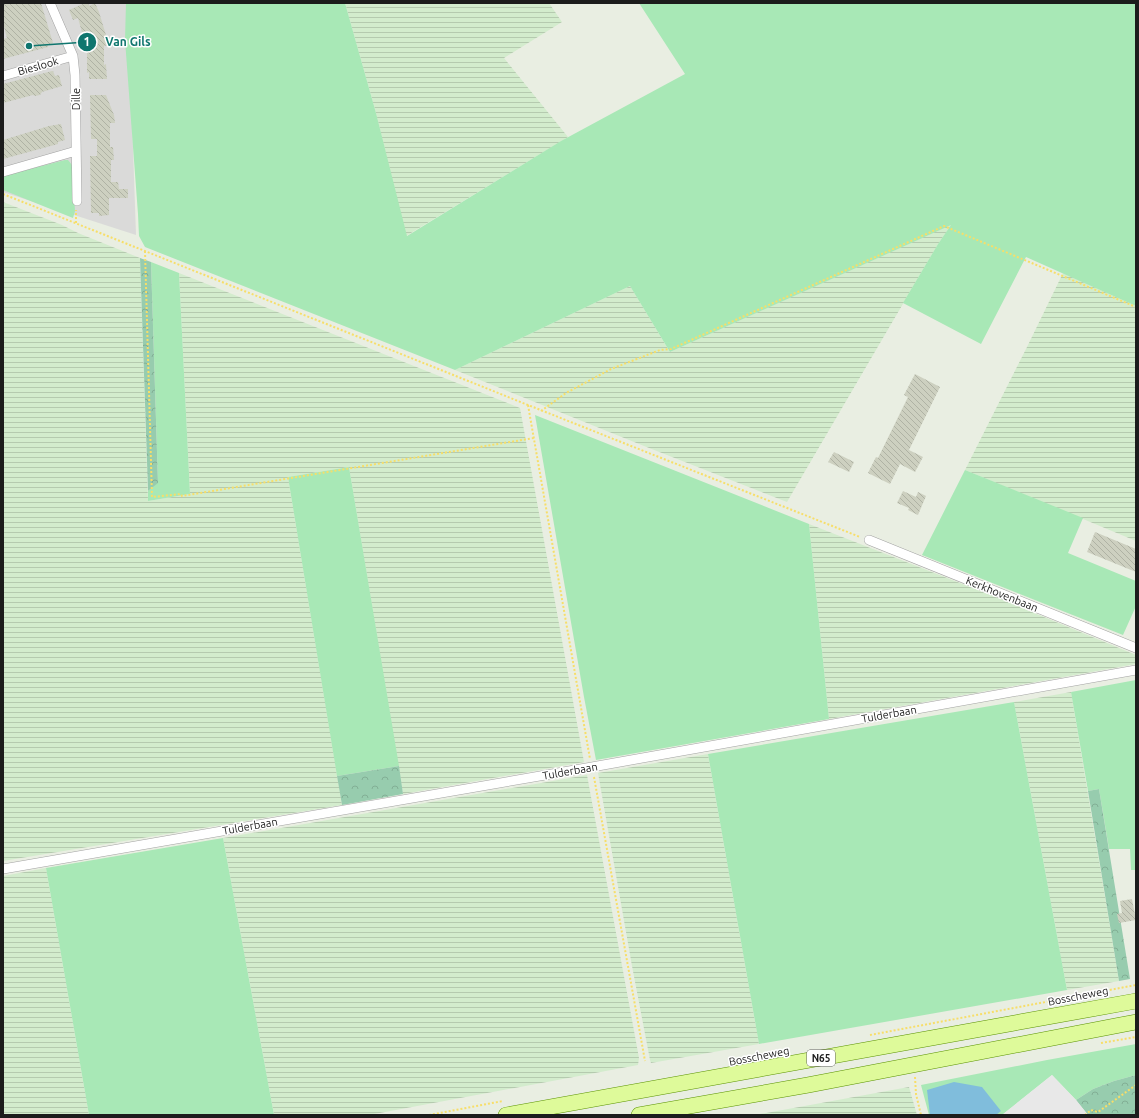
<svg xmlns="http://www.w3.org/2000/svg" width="1139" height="1118" font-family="Ubuntu,sans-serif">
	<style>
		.residential { fill: #dadad9 }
		.farmland { fill: url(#farmland-rules) }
		.grass { fill: #a8e8b6 }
		.forest { fill: url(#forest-crowns) }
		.pitch { fill: #80bddc }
		.parking { fill: #e8e8e8 }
		.building { fill: url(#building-back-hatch) }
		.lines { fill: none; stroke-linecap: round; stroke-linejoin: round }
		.street-casing { stroke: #a3a3a3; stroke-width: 10 }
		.primary-casing { stroke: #5a9202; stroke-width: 16 }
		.path { stroke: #f7de69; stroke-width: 2; stroke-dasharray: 2 2; stroke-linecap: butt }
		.street { stroke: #fff; stroke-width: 9 }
		.primary { stroke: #defa9a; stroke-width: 15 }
		.labels { text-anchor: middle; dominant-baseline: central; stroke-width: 3; stroke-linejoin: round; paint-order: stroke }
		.shield { fill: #fff; stroke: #606060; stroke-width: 1 }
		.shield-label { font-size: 10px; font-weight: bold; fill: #1c1c1c }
		.street-label { font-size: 11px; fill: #1c1c1c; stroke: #fff }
		.leader { fill: none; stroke: #0f766e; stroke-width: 1.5 }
		.callout-dot { fill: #0f766e; stroke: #fff; stroke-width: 1.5 }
		.mark-label { font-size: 12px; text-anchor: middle; font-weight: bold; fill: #fff }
		.callout-label { font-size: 12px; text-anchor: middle; font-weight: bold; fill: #0f766e; stroke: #fff; stroke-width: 3; stroke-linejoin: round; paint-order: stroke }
	</style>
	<defs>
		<pattern id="farmland-rules" width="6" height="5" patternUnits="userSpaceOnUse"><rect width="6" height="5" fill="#d3eccd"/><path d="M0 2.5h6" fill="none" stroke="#b5caaf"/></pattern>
		<pattern id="forest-crowns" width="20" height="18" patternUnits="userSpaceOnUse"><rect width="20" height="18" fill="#97ccae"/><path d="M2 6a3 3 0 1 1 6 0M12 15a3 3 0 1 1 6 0" fill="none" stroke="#82af95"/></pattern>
		<pattern id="building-back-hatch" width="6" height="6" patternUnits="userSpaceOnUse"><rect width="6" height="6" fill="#cdd0c0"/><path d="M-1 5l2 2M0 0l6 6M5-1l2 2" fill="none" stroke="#afb2a4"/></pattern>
	</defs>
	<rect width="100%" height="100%" fill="#e9eee2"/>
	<path class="residential" d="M3,3h125l8,232 -133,-43z"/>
	<path class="farmland" d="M345,3h204l13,19 -58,36 64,79 -162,99 -30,-123z
		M3,202l59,23 16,8 62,25 8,243 42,-7 -11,-221 341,135 64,354 -181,32 -54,-327 -61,10 54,328 -339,56z
		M952,224l-14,20 -151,258 -143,-56 -189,-76 175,-84 40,66z
		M1063,273l73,33v235l-171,-71 62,-123z
		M809,524l179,70 148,61v9l-307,55z
		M1071,692l48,289 -52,9 -53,-288z
		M708,754l51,290 -108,19 -1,-3 -18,-94 -34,-193z
		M587,775l52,283 -1,7 -269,50h-95l-51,-277z
		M46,868l43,247h-86v-239z
		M909,1087l8,28h-162z"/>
	<path class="grass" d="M126,3h219l31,110 31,123 154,-95 124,-67 -46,-71h497v303l-110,-49 -45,87 -78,-41 35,-59 13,-19 -281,127 -40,-66 -175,84 -310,-123 -6,-11 -1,-22 -13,-174z
		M65,160h3l4,5 3,46 -2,7 -70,-28v-14z
		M151,262l28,11 11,221 -42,7v-10l10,-9z
		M535,415l274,109 20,195 -233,41 -12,-63z
		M349,467l50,299 -62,10 -49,-299z
		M965,470l118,48 -15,35 68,28v25l-13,29 -201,-80z
		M1136,680v190h-5l-1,-21h-21l-10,-60 -11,2 -17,-99z
		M1014,702l53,288 -308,54 -51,-290z
		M223,838l51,277h-185l-43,-247z
		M1136,1044v31l-22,6 -21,8 -17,11 -24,-25 -50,40h-73l-8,-30 126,-25z"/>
	<path class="forest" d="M140,258l11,4 7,221 -10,8z
		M399,766l4,28 -61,11 -5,-29z
		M1099,789l31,190 -11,2 -31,-190z
		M1136,1075v40h-48l-12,-15 17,-11 21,-8z"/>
	<path class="pitch" d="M954,1082l28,5 19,24 -5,4h-66l-3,-25z"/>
	<path class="parking" d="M1052,1075l24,25 12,15h-86z"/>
	<path class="building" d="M3,3h38l12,40 -5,2v2l-45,12v-20l4,-1 -4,-15z
		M85,3h3l1,3 6,-3 4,9 10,33 -5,1v19l2,-1 1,15h-18v-7l-2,1v-22l-9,-33 -5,2 -4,-10z
		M52,71h1l2,5 4,-1 3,11 -20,6 -2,3 -5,1 -2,-1 -30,8v-19z
		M90,95h16l8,20 1,8h-5v24h3l1,13h-3v22h7l1,7h9v9h-19v17l-10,1v-3h-8l-1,-57h7v-17h-6z
		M61,124l4,16 -7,2v2l-55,15v-19l46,-14z
		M915,374l25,13 -31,63 14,7 -8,15 -15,-8 -10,20 -22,-11 8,-16 2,1 30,-61 -4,-2z
		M834,452l20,10 -5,10 -21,-10z
		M903,491l13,6 2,-5 8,4 -8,19 -10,-5 1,-2 -12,-5z
		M1095,532l41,17v23l-49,-20z
		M1132,899l4,21 -17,3 -2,-9 5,-1 -2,-12z"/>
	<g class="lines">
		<g class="street-casing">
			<path id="street" d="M50,3l23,53 2,19 2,126
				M3,76l70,-20
				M3,172l73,-21
				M869,540l267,108
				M3,869l589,-102 544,-97"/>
		</g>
		<g class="primary-casing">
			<path id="primary" d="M506,1115l630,-114
				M639,1115l169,-30 328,-63"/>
		</g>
		<path class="path" d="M3,194l525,211 332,132
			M76,223v-13
			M145,251l7,246 29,-3 1,2 352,-58
			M528,405l62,354
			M541,411l25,-18 45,-24 49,-19 11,-1 273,-123 192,81
			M594,777l51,284
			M870,1035l266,-50
			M1101,1043l35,-6
			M915,1077l1,17 5,21
			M429,1115l74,-14
			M1085,1115l6,-5 7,2 38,-27"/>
		<use href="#street" class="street"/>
		<use href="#primary" class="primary"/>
	</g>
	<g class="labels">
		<rect class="shield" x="807" y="1050" width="28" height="16" rx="3"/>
		<g class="shield-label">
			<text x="821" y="1058">N65</text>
		</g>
		<g class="street-label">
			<text transform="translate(38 66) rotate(-16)">Bieslook</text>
			<text transform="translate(76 99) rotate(-90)">Dille</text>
			<text transform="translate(1002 594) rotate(22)">Kerkhovenbaan</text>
			<text transform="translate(889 714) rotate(-10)">Tulderbaan</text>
			<text transform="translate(570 771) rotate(-10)">Tulderbaan</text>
			<text transform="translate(250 826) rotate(-10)">Tulderbaan</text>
			<text transform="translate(1078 996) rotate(-11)">Bosscheweg</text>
			<text transform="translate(759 1056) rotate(-11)">Bosscheweg</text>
		</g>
	</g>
	<path class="leader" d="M29 46L87 42"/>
	<g class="callout-dot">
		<circle cx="29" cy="46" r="4"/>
		<circle cx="87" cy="42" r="10"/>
	</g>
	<g class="mark-label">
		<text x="87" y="46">1</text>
	</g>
	<g class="callout-label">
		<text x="128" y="46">Van Gils</text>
	</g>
	<rect width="1139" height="1118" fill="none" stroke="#1c1c1c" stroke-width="8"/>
</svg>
